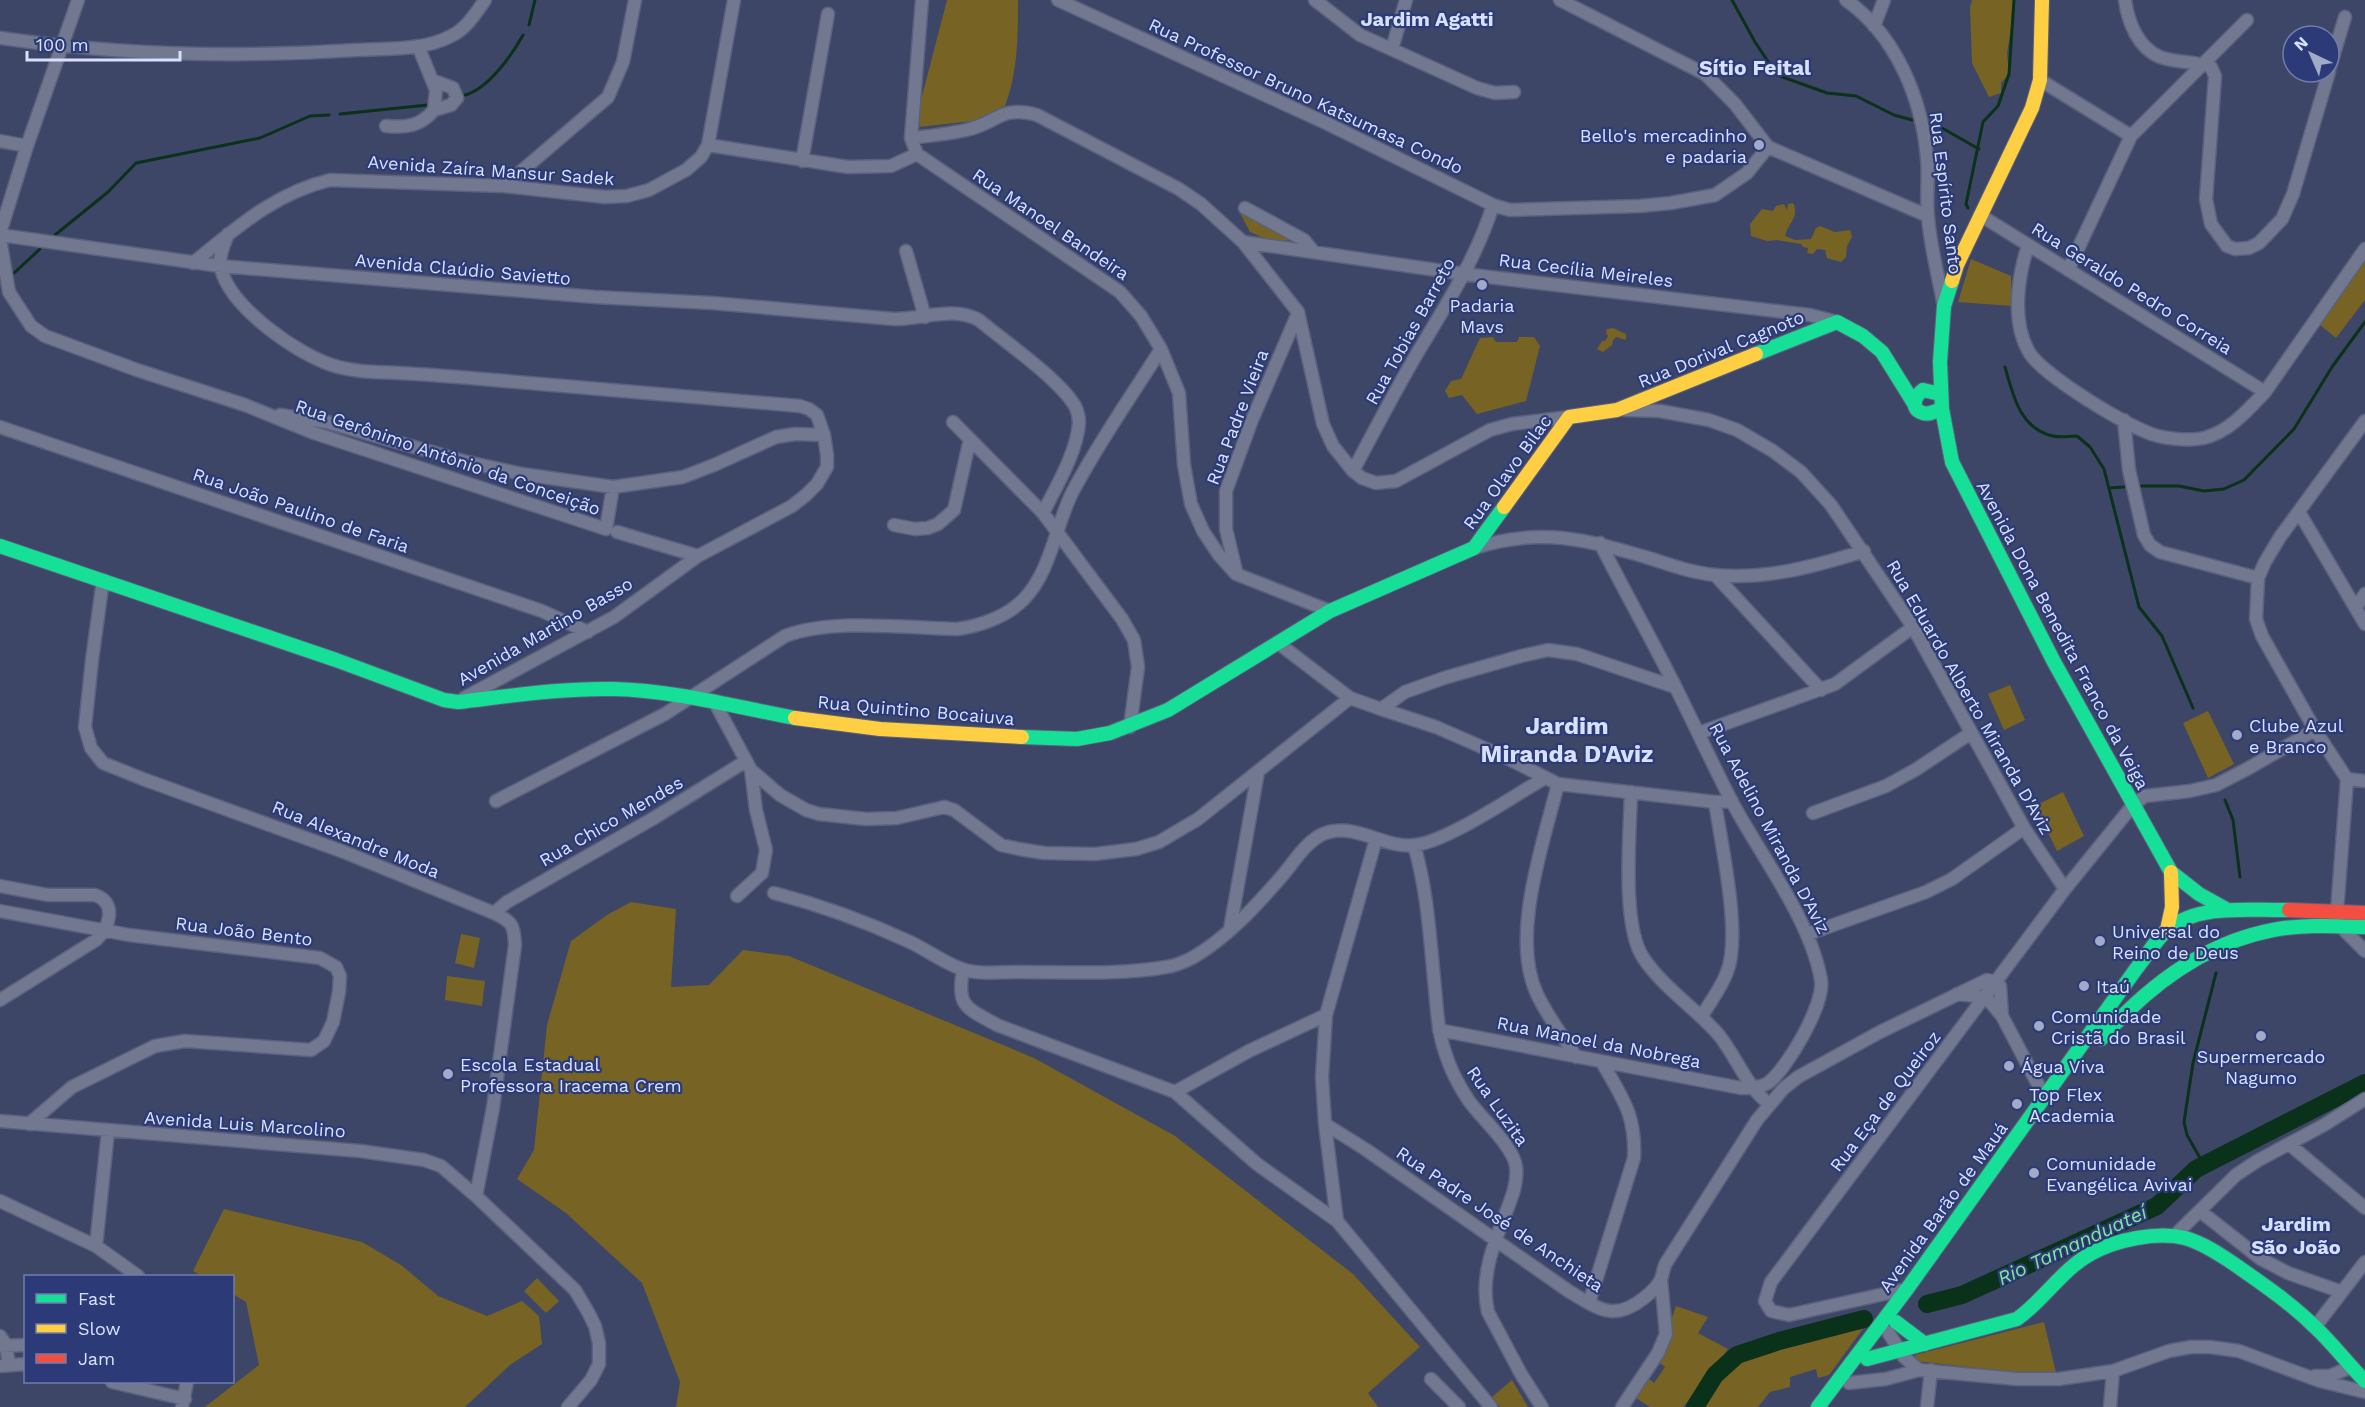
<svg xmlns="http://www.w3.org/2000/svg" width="2365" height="1407" font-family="'Work Sans',sans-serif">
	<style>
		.green { fill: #776323 }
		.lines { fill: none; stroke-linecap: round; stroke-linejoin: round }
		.stream { stroke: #0a311a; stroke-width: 3 }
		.river { stroke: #0a311a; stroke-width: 18 }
		.street-casing { stroke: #5b617c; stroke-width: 15 }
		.fast-casing { stroke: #5b617c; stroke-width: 16 }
		.slow-casing { stroke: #5b617c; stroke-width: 16 }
		.jam-casing { stroke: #5b617c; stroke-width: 16 }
		.street { stroke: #717890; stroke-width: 12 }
		.fast { stroke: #16e098; stroke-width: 14 }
		.slow { stroke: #ffcf43; stroke-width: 14 }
		.jam { stroke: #f24e42; stroke-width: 14 }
		.poi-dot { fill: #a1abc9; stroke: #2c3b77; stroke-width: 2 }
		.labels { text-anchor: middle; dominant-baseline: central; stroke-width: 4.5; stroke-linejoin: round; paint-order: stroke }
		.street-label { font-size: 18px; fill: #d7e1fe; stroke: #2c3b77 }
		.poi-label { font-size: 18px; fill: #d7e1fe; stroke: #2c3b77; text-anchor: start }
		.neighbourhood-label { font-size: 20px; font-weight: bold; fill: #d7e1fe; stroke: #2c3b77 }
		.water-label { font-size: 20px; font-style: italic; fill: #81e59a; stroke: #2c3b77 }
		.quarter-label { font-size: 21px; font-weight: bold; fill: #d7e1fe; stroke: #2c3b77 }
		.district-label { font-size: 24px; font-weight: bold; fill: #d7e1fe; stroke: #2c3b77 }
	</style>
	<rect width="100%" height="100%" fill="#3d4666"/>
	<path class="green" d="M947,0h71c0,36 0,72 -13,106l-32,15 -54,6 2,-27z
		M1972,0h42v10l-7,43 2,21 -8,9v10l-12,4 -17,-34 -2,-55z
		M1793,203c7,14 -5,20 -8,33l10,4 16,-1 5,-11 4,-2 15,6 15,-2 2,7 -5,9 -1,11 -5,5 -14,-4 -2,-8 -8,-1 -4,5 -6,-1 1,-5 -5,-1 -2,-3 -24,-4 -10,1 -16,-5 -1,-12 12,-15 11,2 3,-5 8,-2 3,6 1,-6z
		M1245,209l47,25 -4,7 -22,-2 -16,-7 -10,-19z
		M1971,259l40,17 1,30 -54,-4z
		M2365,259v41l-29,38 -16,-13z
		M1613,328l13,6v6l-10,-3 -3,3 -1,5 -9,7 -6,-3 5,-8h3l3,-5 -2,-3 1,-4z
		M1493,337l3,5h21l2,-5h15l6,9 -14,55 -49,13 -15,-19 -13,3 -4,-7 6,-10 10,-2 19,-41z
		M2010,685l15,35 -21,10 -16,-36z
		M2208,711l26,53 -26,14 -25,-55z
		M2063,792l21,44 -27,15 -22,-45z
		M631,902l45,7 -5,78 38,-2 34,-35 46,6 245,102 141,78 178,138 67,73 -52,46 10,14h-702l4,-25 -38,-99 -76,-70 -49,-34 17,-29 13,-125 24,-84 36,-26z
		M461,934l19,4 -6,30 -19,-5z
		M447,976l38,5 -3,25 -37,-6z
		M224,1209l138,33 39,23 37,31 49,20 35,-15 17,15 3,28 -32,21 -45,42h-260l54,-42 -13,-63 -13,-8 -1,-18h-30l-9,-5z
		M537,1278l22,23 -13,12 -22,-22z
		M1676,1306l32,11 -10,16 30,16 -24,34 -21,24h-33l-14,-9 13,-19 5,4 11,-16 -8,-6z
		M2044,1322l13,55 -142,-16v-6z
		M1864,1324l1,2 -36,49 -11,3 -2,-9 -26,8v10l-20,5 -12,15h-56c9,-13 18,-32 30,-42 29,-24 94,-33 132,-41z
		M1512,1380l16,27h-28l-8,-10z"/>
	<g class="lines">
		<path class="stream" d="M1732,0l23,42 22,33 50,18 29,3 38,19 18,5
			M529,25l6,-25
			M465,95c23,-6 47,-40 58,-60
			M340,114l88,-9
			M1930,125l12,3 37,21
			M1968,208l-2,-4 17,-82 15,-16 11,-32 5,-74
			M55,235l53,-43 28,-29 124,-25 50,-22 19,-1
			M13,274l27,-25
			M2005,367c8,28 15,62 48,69 7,2 16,0 24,0l13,11 14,22 35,138 23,29 31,72
			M2141,486h38l25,5 20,-2 20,-9 50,-51 38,-62 33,-45
			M2109,488l15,-1
			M2225,800l8,20 7,57
			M2204,1165l-17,-30 -3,-13 9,-59 23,-90"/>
		<path class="river" d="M1927,1304l35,-9 195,-89 39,-37 169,-86
			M1695,1407l20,-32 22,-20 42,-14 85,-22"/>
		<g class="street-casing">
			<path id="street" d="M922,0l-11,138 6,16 203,138 21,24 20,33 18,44 5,72 7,39 12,27 16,24 17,19 94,37
				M1058,0l270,124 165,81 17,5 130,-4 31,-3 44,-8 32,-22 21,-26
				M1315,0l45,35 117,53 18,5 19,-1
				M1560,0l145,74 30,30 33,43 160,69
				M1846,0c50,35 76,99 81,158 2,19 -1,39 1,59 2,28 10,57 15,85
				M2125,0c3,22 13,48 35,57 16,6 35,4 51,10l4,9 -9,123 5,25 16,22 8,3 14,-1 10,-5 23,-24 11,-25 36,-122
				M1874,26l10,-26
				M0,38c118,17 238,20 356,12 31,-2 67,1 95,-14 15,-7 25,-23 34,-36
				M1392,49l14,-49
				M2329,70l16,-53
				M432,80l21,8 4,10 -6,7 -17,5
				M2040,80l91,56
				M386,126c20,2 35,0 48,-16l2,-20 -18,-44
				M911,138c18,-2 37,-4 55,-8 32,-7 34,-25 71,-15l142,74 22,15 42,38 55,70 25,112 10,22 20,25 9,7 14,5 20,-2 94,-51 22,-6 57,-7
				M0,141l27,5
				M708,145l140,22 43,-1 26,-12
				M802,161l26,-147
				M504,186l104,-89 15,-35 12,-62
				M1245,208l59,32 9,11
				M1980,215l285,177
				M0,233l27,-87 51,-146
				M228,234c-4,11 -10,23 -7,35 10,39 77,86 114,97 20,6 42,6 63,7 24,1 48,3 72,5 110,9 220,18 330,28l9,3 8,6 7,20 3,20v12l-10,17 -11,11 -14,11 -94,50 -84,61 -150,81
				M0,235l220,31 375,31 117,6 182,16c29,0 59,-13 85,1 26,22 79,58 96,86 2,4 4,12 4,17 -2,29 -23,64 -36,90
				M0,239l9,53 22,34 14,10 92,34 108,35 69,28 292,96 7,-42
				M1243,242l221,32 346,41 27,7
				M2028,245c-10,32 -17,76 1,107 13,23 103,78 129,84 14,3 32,5 46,2 25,-6 44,-28 61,-46l100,-143
				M906,251l19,66
				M193,263c43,-35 82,-70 137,-83l174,6 101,11 22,-1 22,-6 37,-20 15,-13 7,-12 26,-145
				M2068,270l63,-134 116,-116
				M1625,410l35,1 49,9 28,10 36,21 28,21 30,33 82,122 111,201 41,61
				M280,415l47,7 136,39 59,13 91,13 70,-10 31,-12 62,-28 19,-3 29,1
				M2124,420l5,50 15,65 6,10 10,7 98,26
				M953,422l90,91 79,106 12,21 4,27 -8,60
				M0,427l542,184 46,21
				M1353,471c20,-38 40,-76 62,-114 29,-49 61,-97 78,-152
				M2299,512l66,112
				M894,525l21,4 13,-1 10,-4 16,-14 16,-71
				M617,532l81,24
				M1474,548c67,-21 110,-9 175,10 21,7 44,15 66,17 51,5 101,-9 149,-24
				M1236,571l-10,-42v-38l26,-71 46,-107
				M1716,576l105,114
				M103,580l-11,80 -7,67 6,21 12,15 40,16 201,73 150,61c18,9 20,11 21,32l-22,163 -17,88
				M2356,607l9,-13
				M1278,643l72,55
				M715,703l36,67 5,40 10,40 -4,23 -25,23
				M1381,709l55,18 71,31 51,26 157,18 17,-1
				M1699,733l136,-49 78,-57
				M751,770l29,25 26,15 13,4 47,5 31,-1 47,-11 10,3 47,35 18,4 25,4 51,1 41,-5 23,-7 39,-23 152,-121 31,11 24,-17 39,-14 77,-22 27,-6 29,4 98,33
				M2347,779l18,2
				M1558,784c-15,60 -48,153 -21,210 10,22 26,42 39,63
				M1631,792c-1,41 -10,135 13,167 20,29 51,49 74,75 19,23 27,51 51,70
				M496,801l169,-87 120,-78c48,-18 120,-8 172,-7 23,-3 49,-12 66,-29 28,-28 32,-73 49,-107 26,-50 59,-96 89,-144
				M1813,813l73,-27 29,-16 56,-37
				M1414,845c14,47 16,96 21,144 2,21 3,43 10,63 5,17 14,34 24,49 12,17 45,46 47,66 2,17 -5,32 -11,48 -12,30 -25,64 -17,97l33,62 21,33
				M0,886l48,9h47c23,8 14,33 1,45l-96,60
				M774,893c46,12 93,29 136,49 17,8 36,22 52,27 17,6 38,3 55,3 46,0 105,3 149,-5 9,-1 18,-5 26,-9 35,-20 64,-52 90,-82 11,-13 22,-31 37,-40 32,-18 65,14 97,9 34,-5 97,-49 129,-67
				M0,911l129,24 191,23 16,9 4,9 -1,16 -6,30 -9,19 -13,9 -126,-9 -30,5 -83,41 -43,37
				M2337,912l10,-133 -32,-49 -53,-94 -6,-17 2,-41 7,-16 15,-25 85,-116
				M494,913l13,-11 147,-84 92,-57
				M2341,927l24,24
				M1230,929l28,-157
				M1808,934l118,-42 26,-13 72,-51
				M963,970c-7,37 4,38 34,55l178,67 82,72 80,57 154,186
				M1957,994l29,3 16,19 42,80
				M1702,1016c8,-14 20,-29 25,-44 15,-37 -6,-129 -12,-170
				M1439,1030l302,58c9,0 19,0 27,-5 19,-14 57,-79 53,-103 -10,-59 -60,-124 -89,-178 -19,-37 -37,-76 -56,-114 -24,-48 -51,-96 -76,-145
				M1175,1092l74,-41 77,-36
				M0,1121l360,30 64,9 17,6 35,30 99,94 13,22 7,14 4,17v21l-8,16 -23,27
				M1325,1124l40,25 205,143c29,17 44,30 74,6 5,-4 13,-11 16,-17 3,-5 3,-13 6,-18l91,-143 26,-31 15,-12 82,-45 107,-52 10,2 3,4 2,30
				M2289,1144l76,64
				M0,1201l96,45 42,30
				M2200,1211l61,48 27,14 54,19
				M1337,1221l-12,-97 -3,-47 4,-62 50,-176
				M2174,1236l62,-61 21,-14 67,-36 41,-26
				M96,1246l12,-115
				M1907,1289l-118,26 -18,-4 -6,-10 6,-19 294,-393 68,-84 12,-9 45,-5 26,-6 31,-16 68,-39
				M1589,1303l45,-145c2,-44 -12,-60 -32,-96
				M2315,1327l50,-65
				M1888,1332l16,25 15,13
				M0,1336l6,9 3,20
				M0,1346l26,-1
				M0,1366l26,-2
				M2315,1376h15l21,-9
				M1431,1379l28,28
				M112,1382l73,17
				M1849,1383l37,-4 33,-9 98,9h42l54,-8 56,-20 22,-4h19l29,4 81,30 45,11
				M182,1407l5,-25
				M1622,1407l36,-54 8,-19 -5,-54
				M1927,1407l4,-37
				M2110,1407l3,-36"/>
		</g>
		<g class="fast-casing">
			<path id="fast" d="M1952,281l-8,25 -4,56 2,47 10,53 102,200 117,210 28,22 27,15
				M1756,354l81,-32 26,14 19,16 33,53
				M1940,394l-17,-4c-8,6 -14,19 0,23 6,2 13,-2 19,-4
				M0,546l336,114 108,40 14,2c52,-6 103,-14 155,-13 58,1 124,18 182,29
				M1022,737l55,2 33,-6 58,-23 162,-99 144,-63 30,-41
				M2101,1039c46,-52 102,-96 172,-109 30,-6 62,-4 92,-3
				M1896,1322l29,22
				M1867,1359l150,-40c27,-19 45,-50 75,-66 24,-13 65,-22 93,-15 18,5 36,17 52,28 27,19 55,38 79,62 17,16 32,36 49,53
				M1818,1407l89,-118 229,-320c10,-12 20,-30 32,-40 33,-26 82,-18 121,-19"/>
		</g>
		<g class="slow-casing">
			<path id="slow" d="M1952,281l5,-16 75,-157 8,-28 2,-80
				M1504,507l65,-90 48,-7 139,-56
				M795,718l85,11 142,8
				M2167,930l5,-23 -1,-35"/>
		</g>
		<g class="jam-casing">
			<path id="jam" d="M2289,910l76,3"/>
		</g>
		<use href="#street" class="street"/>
		<use href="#fast" class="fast"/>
		<use href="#slow" class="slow"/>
		<use href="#jam" class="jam"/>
	</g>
	<g class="poi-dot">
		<circle cx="1759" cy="145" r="6"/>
		<circle cx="1482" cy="285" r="6"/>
		<circle cx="2237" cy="735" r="6"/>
		<circle cx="2100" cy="941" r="6"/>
		<circle cx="2084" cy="986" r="6"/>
		<circle cx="2039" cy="1026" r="6"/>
		<circle cx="2261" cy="1036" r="6"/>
		<circle cx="2009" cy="1066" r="6"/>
		<circle cx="448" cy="1074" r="6"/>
		<circle cx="2017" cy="1104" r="6"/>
		<circle cx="2034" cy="1173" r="6"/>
	</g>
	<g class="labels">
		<g class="street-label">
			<text transform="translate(1306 96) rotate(25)">Rua Professor Bruno Katsumasa Condo</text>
			<text transform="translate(491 170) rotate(4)">Avenida Zaíra Mansur Sadek</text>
			<text transform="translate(1946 193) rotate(83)">Rua Espírito Santo</text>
			<text transform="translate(1051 224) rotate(34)">Rua Manoel Bandeira</text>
			<text transform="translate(463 269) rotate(5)">Avenida Claúdio Savietto</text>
			<text transform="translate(1586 270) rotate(7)">Rua Cecília Meireles</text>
			<text transform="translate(2132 288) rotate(32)">Rua Geraldo Pedro Correia</text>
			<text transform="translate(1410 331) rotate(-61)">Rua Tobias Barreto</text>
			<text transform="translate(1721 349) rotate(-22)">Rua Dorival Cagnoto</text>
			<text transform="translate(1237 417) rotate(-69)">Rua Padre Vieira</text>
			<text transform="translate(448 457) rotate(19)">Rua Gerônimo Antônio da Conceição</text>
			<text transform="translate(1507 472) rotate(-54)">Rua Olavo Bilac</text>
			<text transform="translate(301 510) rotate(19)">Rua João Paulino de Faria</text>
			<text transform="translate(545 631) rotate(-30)">Avenida Martino Basso</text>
			<text transform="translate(2063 635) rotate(62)">Avenida Dona Benedita Franco da Veiga</text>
			<text transform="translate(1970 697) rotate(60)">Rua Eduardo Alberto Miranda D'Aviz</text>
			<text transform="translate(916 710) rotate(5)">Rua Quintino Bocaiuva</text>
			<text transform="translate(611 821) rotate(-30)">Rua Chico Mendes</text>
			<text transform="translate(1770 828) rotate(62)">Rua Adelino Miranda D'Aviz</text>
			<text transform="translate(356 839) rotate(22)">Rua Alexandre Moda</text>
			<text transform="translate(244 931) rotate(7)">Rua João Bento</text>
			<text transform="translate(1599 1042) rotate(11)">Rua Manoel da Nobrega</text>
			<text transform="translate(1885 1101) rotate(-53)">Rua Eça de Queiroz</text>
			<text transform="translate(1498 1106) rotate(55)">Rua Luzita</text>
			<text transform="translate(245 1124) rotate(4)">Avenida Luis Marcolino</text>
			<text transform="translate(1943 1207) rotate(-54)">Avenida Barão de Mauá</text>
			<text transform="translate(1500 1219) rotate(34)">Rua Padre José de Anchieta</text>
		</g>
		<g class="poi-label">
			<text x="1747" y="135" text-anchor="end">Bello's mercadinho<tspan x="1747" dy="21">e padaria</tspan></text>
			<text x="1482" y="305" text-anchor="middle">Padaria<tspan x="1482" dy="21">Mavs</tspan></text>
			<text x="2249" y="725">Clube Azul<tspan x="2249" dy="21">e Branco</tspan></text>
			<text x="2112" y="931">Universal do<tspan x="2112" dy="21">Reino de Deus</tspan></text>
			<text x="2096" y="986">Itaú</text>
			<text x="2051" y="1016">Comunidade<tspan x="2051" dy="21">Cristã do Brasil</tspan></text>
			<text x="2261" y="1056" text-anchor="middle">Supermercado<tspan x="2261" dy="21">Nagumo</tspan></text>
			<text x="460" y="1064">Escola Estadual<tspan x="460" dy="21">Professora Iracema Crem</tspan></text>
			<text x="2021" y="1066">Água Viva</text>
			<text x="2029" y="1094">Top Flex<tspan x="2029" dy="21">Academia</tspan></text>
			<text x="2046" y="1163">Comunidade<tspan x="2046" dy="21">Evangélica Avivai</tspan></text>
		</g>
		<g class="neighbourhood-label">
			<text x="1427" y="19">Jardim Agatti</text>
			<text x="2296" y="1224">Jardim<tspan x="2296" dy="23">São João</tspan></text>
		</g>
		<g class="water-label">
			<text transform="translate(2072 1245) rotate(-25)">Rio Tamanduateí</text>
		</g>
		<g class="quarter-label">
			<text x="1755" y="67">Sítio Feital</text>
		</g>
		<g class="district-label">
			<text x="1567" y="726">Jardim<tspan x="1567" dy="28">Miranda D'Aviz</tspan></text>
		</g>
	</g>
	<rect x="24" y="1275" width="210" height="108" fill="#2c3b77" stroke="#707dad" stroke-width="1.5"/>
	<rect x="36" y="1294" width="30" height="9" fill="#16e098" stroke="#707dad" stroke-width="1.5"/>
	<text x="78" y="1305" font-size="18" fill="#d7e1fe">Fast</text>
	<rect x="36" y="1324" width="30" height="9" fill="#ffcf43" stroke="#707dad" stroke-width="1.5"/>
	<text x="78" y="1335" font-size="18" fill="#d7e1fe">Slow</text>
	<rect x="36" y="1354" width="30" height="9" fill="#f24e42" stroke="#707dad" stroke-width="1.5"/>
	<text x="78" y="1365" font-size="18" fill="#d7e1fe">Jam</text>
	<g transform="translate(2311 54) rotate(316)"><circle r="28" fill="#2c3b77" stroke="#707dad" stroke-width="1.5"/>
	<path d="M0-4.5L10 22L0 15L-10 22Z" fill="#a1abc9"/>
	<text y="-9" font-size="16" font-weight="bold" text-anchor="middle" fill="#d7e1fe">N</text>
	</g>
	<path d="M27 51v9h153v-9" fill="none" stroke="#d7e1fe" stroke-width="3"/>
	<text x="36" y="51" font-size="18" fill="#d7e1fe" stroke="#2c3b77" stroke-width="4.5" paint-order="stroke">100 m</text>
</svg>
